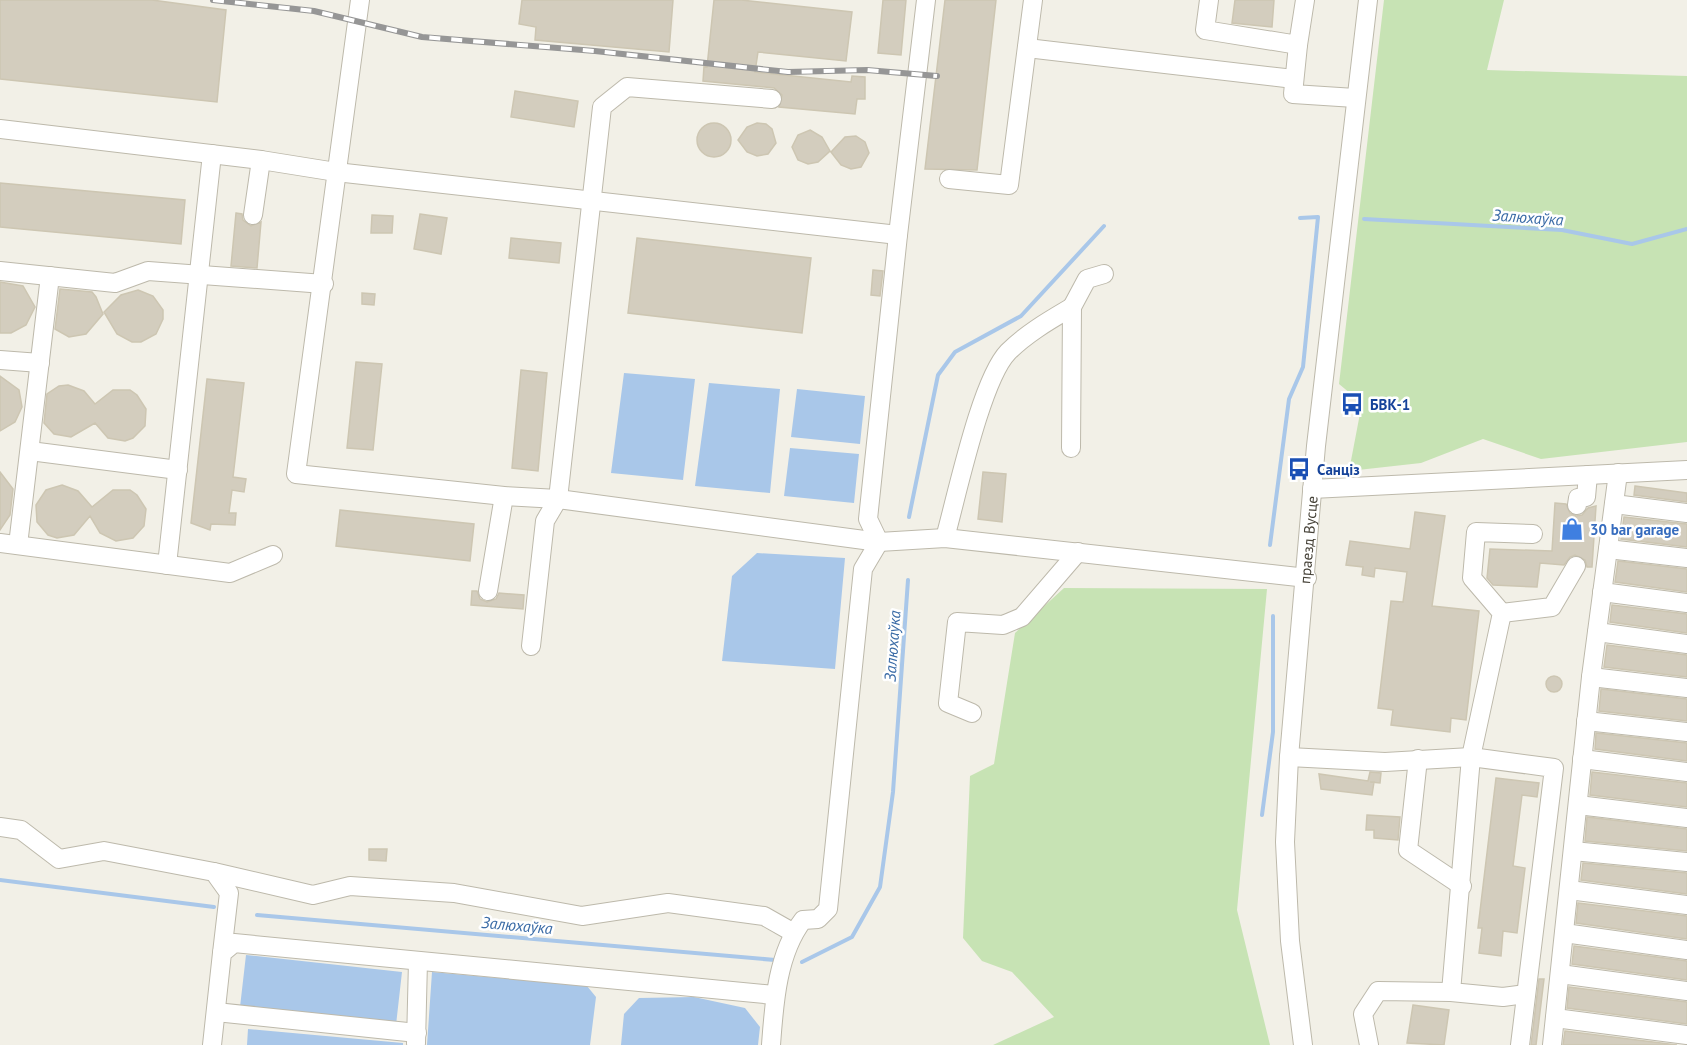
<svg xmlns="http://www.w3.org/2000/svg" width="1687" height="1045" font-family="'PT Sans',sans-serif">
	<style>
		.green { fill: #c7e3b4 }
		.water { fill: #a9c7e9 }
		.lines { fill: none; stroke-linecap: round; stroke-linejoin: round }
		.stream { stroke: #a9c7e9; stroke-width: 4 }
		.building { fill: #d3cdbe; stroke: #cdc6b2; stroke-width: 1.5 }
		.minor-casing { stroke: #bdb9ab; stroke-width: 20 }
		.minor { stroke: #fff; stroke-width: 18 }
		.rail-casing { stroke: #969696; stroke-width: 6 }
		.rail { stroke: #fff; stroke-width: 4; stroke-dasharray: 11; stroke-linecap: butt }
		.labels { text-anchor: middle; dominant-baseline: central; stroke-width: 5; stroke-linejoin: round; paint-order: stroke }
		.transit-label { font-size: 15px; font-weight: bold; fill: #164399; stroke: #fff; text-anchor: start }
		.shop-label { font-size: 15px; font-weight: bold; fill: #366cbe; stroke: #fff; text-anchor: start }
		.street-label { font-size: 15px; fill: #454137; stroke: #fff }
		.water-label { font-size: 16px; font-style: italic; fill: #3a6ba6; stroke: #fff }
	</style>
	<rect width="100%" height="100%" fill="#f2f0e7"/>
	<path class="green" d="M1384,0h120l-17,70 200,6v366l-146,17 -58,-20 -62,24 -72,8 13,-68 -23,-19z
		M1064,588l203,1 -30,321 33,135h-277l61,-28 -42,-45 -30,-11 -19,-23 7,-162 24,-12 21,-131z"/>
	<path class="water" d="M624,373l71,6 -12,101 -72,-7z
		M709,383l71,6 -10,104 -75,-7z
		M797,389l68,7 -5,48 -69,-7z
		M790,448l69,6 -5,49 -70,-7z
		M757,553l88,5 -10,111 -113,-8 10,-85z
		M246,955l156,17 -6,53 -156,-18z
		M432,972l155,14 9,11 -6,48h-163z
		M694,997l51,11 15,19 -2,18h-137l3,-31 15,-16z
		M248,1029l155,14v2h-156z"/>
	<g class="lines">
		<path class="stream" d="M1364,219l198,11 70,14 55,-15
			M909,517l29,-142 17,-23 66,-36 83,-90
			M1270,545l19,-146 14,-32 15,-150 -18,1
			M1262,815l11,-83v-116
			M0,880l214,27
			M257,915l518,45
			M802,962l50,-25 28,-50 13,-95 15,-212"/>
	</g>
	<path class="building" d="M0,0h152l74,10 -9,92 -217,-23z
		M522,0h151l-4,52 -134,-12 1,-13 -17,-3z
		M714,0h27l111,12 -6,49 -88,-9 -3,20 96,10 1,-6 13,1v22h-8l-2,15 -76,-7 3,-12 -8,-7 -71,-7 1,-15 3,1z
		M883,0h23l-5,55 -23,-2z
		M945,0h51l-19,170 -52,-1z
		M1235,0h39l-2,27 -40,-4z
		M515,91l63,10 -4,26 -63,-10z
		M757,123l9,1 6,5 4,14 -8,11 -11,2 -10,-4 -9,-12 9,-13z
		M697 140a17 17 0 1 1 34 0a17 17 0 1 1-34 0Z
		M810,130l12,7 8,14 -12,11 -10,2 -10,-4 -6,-13 6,-12z
		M856,136l9,6 4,11 -8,14 -10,2 -10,-4 -10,-13 14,-15z
		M0,183l185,17 -4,44 -181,-17z
		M236,213l6,1 1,6 8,6 10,-4 -4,46 -26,-2z
		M420,214l27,4 -6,36 -27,-5z
		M372,215l21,1 -1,17h-21z
		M511,238l50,5 -2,20 -50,-5z
		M637,238l174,20 -9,75 -174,-20z
		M873,270l10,1 -3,25 -9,-1z
		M0,282l23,4 12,21 -9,18 -15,8h-11z
		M60,289l32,3 4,5 7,17 -17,20 -17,3 -14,-8z
		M138,290l15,6 10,14v9l-7,15 -15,8h-9l-15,-8 -13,-22 17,-17z
		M362,293l13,1 -1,11 -12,-1z
		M356,362l26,2 -9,86 -26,-2z
		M521,370l26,3 -9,98 -26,-3z
		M0,376l19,14 3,17 -7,15 -15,9z
		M207,379l37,4 -11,94 13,2 -2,13 -12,-2 -3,23h7l-1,12 -24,-1 -1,6 -19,-7z
		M68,385l16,6 11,13 18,-14h17l7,5 9,14 -1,17 -12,12 -8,3 -17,-3 -13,-15 -24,14 -17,-3 -10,-11 3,-29 12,-8z
		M0,472l13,17 -3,26 -10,15z
		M983,472l23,2 -4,48 -24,-3z
		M62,485l16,6 14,16 21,-17h17l7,5 9,14 -2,17 -11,12 -17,3 -16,-8 -10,-17 -16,19 -17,3 -9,-3 -11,-13 -1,-17 10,-15z
		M1635,486l52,7v9l-53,-7z
		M1555,503l11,1 4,9 6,3 6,-1 6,-7 8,-2 -4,61h-5l-2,-7 -10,-5 -5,2 -6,8 -24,-2 -3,24 -44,-2 -6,-7 3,-29 62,2z
		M340,510l134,14 -4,37 -134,-15z
		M1415,512l30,4 -13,90 47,5 -13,109 -15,-2 -1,14 -59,-7 2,-15 -15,-2 13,-107 12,1 4,-30 -32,-4 -1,9 -12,-2 1,-8 -17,-2 4,-24 60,8z
		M1624,517l63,7v23l-66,-8z
		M1618,561l69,8v23l-72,-10z
		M472,591h5l3,8 7,3 9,-3 3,-6 25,2 -1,14 -52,-4z
		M1612,605l75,9v19l-77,-11z
		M1607,645l80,10v22l-83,-10z
		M1546 684a8 8 0 1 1 16 0a8 8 0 1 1-16 0Z
		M1601,689l86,10v22l-88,-10z
		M1596,733l91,10v18l-92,-12z
		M1370,772l11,1 -1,10 -10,-1h4l-2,13 -51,-6 -2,-15 49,7z
		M1592,772l95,11v24l-97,-12z
		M1496,778l43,5 -2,14 -15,-2 -9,71 12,2 -8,65 -14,-2 -2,25 -22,-3 3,-25h-4z
		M1367,815l33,2 -2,23 -24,-2v-8h-8z
		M1587,817l100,12v22l-102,-10z
		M369,849h18l-1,12 -17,-1z
		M1583,863l104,10v21l-106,-14z
		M1578,903l109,13v23l-111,-16z
		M1574,946l113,15v19l-115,-16z
		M1539,979h5l-8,66h-5z
		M1569,987l118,15v22l-120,-16z
		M1413,1005l36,5 -5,35 -37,-2z
		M1565,1031l112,14h-114z"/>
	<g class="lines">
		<g class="minor-casing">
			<g id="minor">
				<path d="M360,0l-64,474 208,22 54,3 321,43 66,-4 362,40"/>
				<path d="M1209,0l-4,30 93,15 7,-45"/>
				<path d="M1298,45l-5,49 62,4"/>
				<path d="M1027,48l267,31"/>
				<path d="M0,129l261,31 75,12 562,63"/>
				<path d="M949,179l60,6 24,-185"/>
				<path d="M253,215l8,-55"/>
				<path d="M0,271l115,12 33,-12 176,13"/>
				<path d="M0,360l40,3"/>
				<path d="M1071,448l1,-141 15,-28 17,-5"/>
				<path d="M30,451l148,19"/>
				<path d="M1312,489l375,-19"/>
				<path d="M1614,504l73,9"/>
				<path d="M1577,505l1,-7 8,-1 2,-22"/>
				<path d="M945,538c12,-43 36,-158 63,-186 19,-19 42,-32 64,-45"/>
				<path d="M0,543l230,30 43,-18"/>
				<path d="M18,545l32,-269"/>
				<path d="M1608,549l79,9"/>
				<path d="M167,565l45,-411"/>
				<path d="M488,591l16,-95"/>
				<path d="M1602,592l85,11"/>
				<path d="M1502,613l50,-6 24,-41"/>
				<path d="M1597,632l90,12"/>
				<path d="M531,646l14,-125 13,-22 44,-392 25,-20 145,12"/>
				<path d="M1591,677l96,11"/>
				<path d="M972,713l-24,-10 9,-81 46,3 19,-8 56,-65"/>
				<path d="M1586,721l101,11"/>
				<path d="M1289,757l96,5 86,-5 83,11 -34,277"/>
				<path d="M1418,759l-10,91 54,36"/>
				<path d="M1582,759l105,13"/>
				<path d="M1578,805l109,13"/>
				<path d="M0,827l21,3 38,29 45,-8 110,21 15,21 -7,60"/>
				<path d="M1573,851l114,11"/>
				<path d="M214,872l99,23 37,-9 104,7 128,23 86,-13 96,13 30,17"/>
				<path d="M1569,890l118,15"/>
				<path d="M1564,933l123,17"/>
				<path d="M1560,974l127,17"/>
				<path d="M1526,994l-23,3 -52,-5 20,-235 31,-144 -30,-35 4,-46 57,2"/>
				<path d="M216,1012l201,21"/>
				<path d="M1555,1018l132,17"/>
				<path d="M416,1043l2,-82"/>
				<path d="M212,1045l10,-92 12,-10 540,52"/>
				<path d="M771,1045c3,-41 6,-91 32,-125l15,-1 10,-10 35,-340 16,-27 -11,-23 30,-284 28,-235"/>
				<path id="s1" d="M1303,1045l-13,-104 -5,-99 4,-85 27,-311 52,-446"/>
				<path d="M1369,1045l-6,-31 15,-23 73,1"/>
				<path d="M1552,1045l39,-368 27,-204"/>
			</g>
		</g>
		<use href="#minor" class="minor"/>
		<g class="rail-casing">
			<path id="rail" d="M213,0l101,11 108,26 173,14 193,21 79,-2 70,6"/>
		</g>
		<use href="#rail" class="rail"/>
	</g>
	<defs>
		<g id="bus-bare" transform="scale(1.8)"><path d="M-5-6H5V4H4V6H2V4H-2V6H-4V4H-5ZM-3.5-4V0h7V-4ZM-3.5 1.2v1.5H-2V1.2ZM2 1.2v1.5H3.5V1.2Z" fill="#1a4fb4" stroke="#fff" stroke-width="2.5" paint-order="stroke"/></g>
		<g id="shop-bare" transform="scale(1.8)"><path d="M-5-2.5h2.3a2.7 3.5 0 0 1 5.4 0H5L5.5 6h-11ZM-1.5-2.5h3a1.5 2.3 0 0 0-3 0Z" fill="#3f7fe0" stroke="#fff" stroke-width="2.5" paint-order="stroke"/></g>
	</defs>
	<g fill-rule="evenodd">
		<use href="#bus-bare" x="1352" y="404"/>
		<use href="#bus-bare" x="1299" y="469"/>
		<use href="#shop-bare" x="1572" y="529"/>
	</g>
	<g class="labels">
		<g class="transit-label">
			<text x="1370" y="404">БВК-1</text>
			<text x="1317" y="469">Санціз</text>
		</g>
		<g class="shop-label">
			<text x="1590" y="529">30 bar garage</text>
		</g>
		<g class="street-label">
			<text stroke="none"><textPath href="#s1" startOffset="507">праезд Вусце</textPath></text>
		</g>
		<g class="water-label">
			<text transform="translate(1528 217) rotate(4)">Залюхаўка</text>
			<text transform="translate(892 646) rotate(-86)">Залюхаўка</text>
			<text transform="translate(517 925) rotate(5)">Залюхаўка</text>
		</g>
	</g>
</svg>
